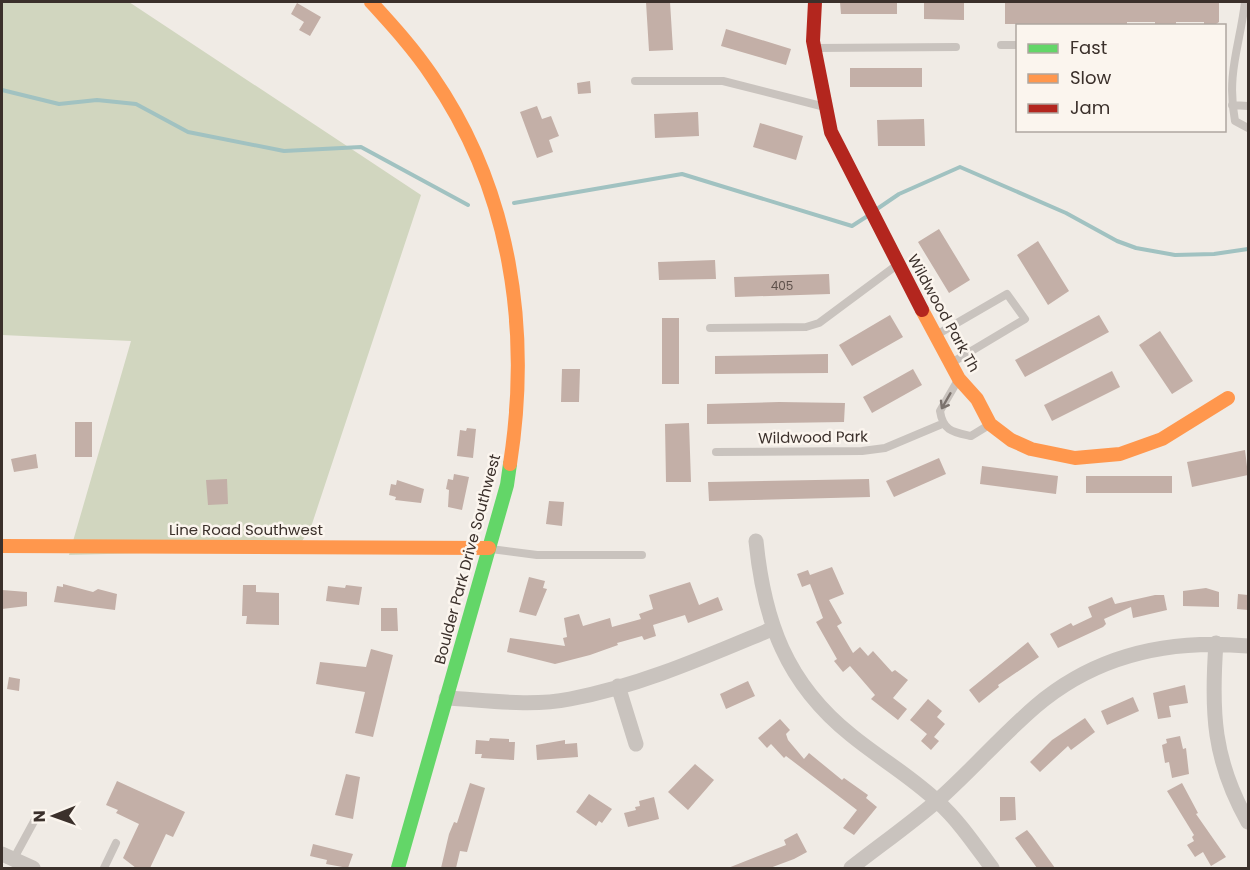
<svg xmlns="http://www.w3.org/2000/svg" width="1250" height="870" font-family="Poppins,sans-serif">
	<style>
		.green { fill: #d1d6bf }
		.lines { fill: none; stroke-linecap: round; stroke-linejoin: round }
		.stream { stroke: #a1c2c1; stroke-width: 4 }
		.building { fill: #c3afa7 }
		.lane { stroke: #c9c3be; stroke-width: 8 }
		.street { stroke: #c9c3be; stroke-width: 15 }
		.fast { stroke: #63d668; stroke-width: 14 }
		.slow { stroke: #ff974d; stroke-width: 14 }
		.jam { stroke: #b3261e; stroke-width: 14 }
		.oneway { stroke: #7b726d }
		.labels { text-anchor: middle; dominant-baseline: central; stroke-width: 5; stroke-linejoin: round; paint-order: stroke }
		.number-label { font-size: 12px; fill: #5d504a }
		.street-label { font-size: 15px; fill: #3b302b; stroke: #fbf5ee }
	</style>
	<rect width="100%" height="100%" fill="#f0ebe5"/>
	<path class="green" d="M2,2h127l292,193 -110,332 -14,22 -228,6 62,-214 -129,-6z"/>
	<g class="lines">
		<path class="stream" d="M2,90l57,14 38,-4 39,4 52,28 96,19 77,-4 107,58
			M514,203l168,-29 170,52 14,-9
			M877,209l22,-15 61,-27 106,46 51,28 19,7 39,7 39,-1 34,-5"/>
	</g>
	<path class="building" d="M646,2h24l3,48 -24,1z
		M840,2h57v12h-56z
		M924,2h40v18l-40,-1z
		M1005,2h214v20l-3,2h-12v-2h-28v3h-21v-3h-28v2h-122z
		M297,3l24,14 -11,19 -11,-6 5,-8 -13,-8z
		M726,29l65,20 -5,16 -65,-19z
		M850,68h72v19h-72z
		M590,81l1,12 -13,1 -1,-11z
		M537,106l5,13 9,-3 8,20 -10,4 4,12 -16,6 -17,-46z
		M698,112l1,24 -44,2 -1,-24z
		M924,119l1,27h-47l-1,-26z
		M760,123l43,13 -7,24 -43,-13z
		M939,229l31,51 -21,13 -31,-51z
		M1038,241l31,50 -21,14 -31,-50z
		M715,260l1,19 -57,1 -1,-18z
		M829,274l1,20 -95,3 -1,-20z
		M890,315l13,22 -51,29 -13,-21z
		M1099,315l10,17 -84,45 -10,-17z
		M662,318h17v66h-17z
		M1160,331l33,50 -21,13 -33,-49z
		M828,354v19l-113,1v-18z
		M562,369h18l-1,33h-18z
		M913,369l9,16 -50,28 -9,-16z
		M1112,371l8,16 -68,34 -8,-16z
		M779,402l66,1 -1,19 -137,2v-20z
		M75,422h17v35h-17z
		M689,423l2,59h-25l-1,-58z
		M467,428l9,1 -3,29 -16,-2 3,-26 6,1z
		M1245,450l3,25 -56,12 -5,-25z
		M36,454l2,14 -24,4 -3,-13z
		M939,458l7,16 -52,23 -8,-16z
		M982,466l76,10 -2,18 -76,-10z
		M454,474l15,3 -7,33 -14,-3 1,-17 -3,-1 2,-10 5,1z
		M1086,476h86v17h-86z
		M227,479l1,25 -20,1 -2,-25z
		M869,479l1,18 -161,4 -1,-19z
		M397,480l27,9 -3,14 -26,-3 1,-3 -7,-2 2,-11 5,1z
		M549,501l15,1 -2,24 -16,-2z
		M832,567l12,27 -15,6 13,23 -5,3 16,27 7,-6 8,9 5,-5 19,21 3,-2 13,10 -15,18 14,11 -9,11 -27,-21 4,-4 -25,-29 -7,6 -9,-11 3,-2 -21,-37 7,-4 -13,-34 -8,3 -5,-13 11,-4 2,5z
		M529,577l16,4 -2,7 4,1 -11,27 -17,-4z
		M690,582l9,23 19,-8 5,13 -35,13 -3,-8 -32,10 3,11 -12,4 -2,-4 -25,7 1,2 -28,10 -35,9 -48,-12 3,-14 55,8 -2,-8 4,-1 -3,-19 15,-4 4,12 27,-8 2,9 29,-8 -2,-5 14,-5 -4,-14z
		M63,584l30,8 5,-3 19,5 -2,16 -61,-8 3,-16 6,1z
		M243,585h13v7l23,1v32l-33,-1 1,-8h-5z
		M346,585l16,2 -3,18 -33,-4 2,-15 17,2z
		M1206,588l13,4v15l-36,-1v-15z
		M2,590l25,2v14l-25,3z
		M1238,594l10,1v15l-11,-1z
		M1155,595h9l3,15 -34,8 -2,-11 -27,12 2,5 -3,3 -45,21 -8,-14 21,-11 2,3 19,-9 -4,-10 24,-10 3,7z
		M381,608h16l1,23h-17z
		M1028,642l11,15 -41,28 1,2 -20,16 -10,-13z
		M371,649l22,6 -20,82 -18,-4 10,-41 -49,-8 4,-22 46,5z
		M9,677l11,2 -1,12 -12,-2z
		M748,681l7,15 -29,13 -6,-15z
		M1185,685l3,18 -19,3 2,11 -13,2 -5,-26z
		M1133,697l6,14 -32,14 -6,-14z
		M928,699l14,12 -5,6 8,7 -11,13 5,4 -8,9 -10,-9 6,-7 -17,-14z
		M1085,718l10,14 -24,18 -3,-4 -28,26 -10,-10 22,-22z
		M780,719l10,11 -4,4 2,6 16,19 5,-6 33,27 2,-2 24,17 -2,3 11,9 -23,28 -11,-7 14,-18 -71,-54 -2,2 -13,-14 -4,4 -9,-10z
		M1180,736l3,13 3,-1 3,26 -17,4 -3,-16 -4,1 -3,-18 5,-2 -1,-4z
		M490,738l19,1v3h6l-1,18 -33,-2 1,-4h-7l1,-14 13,1z
		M565,740v4l12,-1 1,14 -41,3 -1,-15z
		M695,764l19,16 -26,30 -20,-18z
		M346,774l14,3 -7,42 -18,-4z
		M117,781l68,31 -12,25 -7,-3 -16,34h-14l-13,-10 16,-34 -23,-11 2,-3 -12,-5z
		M470,783l15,5 -18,64 -7,-1 -4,17h-15l8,-34 5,-12 3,1z
		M1182,783l16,30 -2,1 30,43 -15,9 -8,-14 -8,5 -8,-12 7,-4 -2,-4 2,-2 -27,-44z
		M589,794l23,15 -10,14 -3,-2 -3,5 -20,-14z
		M654,797l5,22 -31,8 -4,-14 12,-3 -1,-3 5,-1 -1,-5z
		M1000,797h15l1,23 -16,1z
		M1027,830l5,6 23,32h-18l-22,-30z
		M797,833l10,19 -13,7 -24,9h-42l58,-23 -2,-5z
		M313,844l40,10 -5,14 -22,-4 1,-4 -17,-4z"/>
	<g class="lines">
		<path class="lane" d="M1245,2c-5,43 -19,72 -10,119l13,7
			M1001,45h17
			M816,48l140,-1
			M635,81h88l102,26
			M1232,105l16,1
			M710,328l96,-1 13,-4 78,-58
			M938,334l69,-40 18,25 -72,43
			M958,380l-18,31c3,20 13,21 31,25l18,-11
			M716,452l146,-1 23,-3 57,-24
			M491,549l46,6h105
			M13,860l25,-46
			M104,868l12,-25"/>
		<path class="street" d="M756,541c8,80 30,142 95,194 28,23 61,42 87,67 21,19 37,43 54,66
			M1216,643c-5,69 -3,117 32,179
			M618,686l18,58
			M446,698c40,2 84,9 124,1 70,-13 137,-43 202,-70
			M2,854l31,14
			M851,868c28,-22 58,-43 86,-67 34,-30 64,-65 99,-95 61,-52 135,-67 212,-60"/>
		<path class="fast" d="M398,868l109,-383 3,-21"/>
		<path class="slow" d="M371,2c21,23 43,47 61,74 79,114 99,253 78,388
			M922,310l37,69 18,20 13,25 21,16 20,9 44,9 45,-4 42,-15 66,-41
			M2,546l487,2"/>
		<path class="jam" d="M815,2l-2,39 18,91 91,178"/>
	</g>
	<defs><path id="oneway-shaft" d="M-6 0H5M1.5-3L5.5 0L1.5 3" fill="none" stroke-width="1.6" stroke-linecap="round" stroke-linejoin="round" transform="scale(1.5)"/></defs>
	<use class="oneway" href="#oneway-shaft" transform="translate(946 401) rotate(120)"/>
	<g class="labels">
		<g class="number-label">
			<text x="782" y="285">405</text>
		</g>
		<g class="street-label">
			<text transform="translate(944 313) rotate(61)">Wildwood Park Th</text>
			<text transform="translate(813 437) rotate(-1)">Wildwood Park</text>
			<text x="246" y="529">Line Road Southwest</text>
			<text transform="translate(467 559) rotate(-75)">Boulder Park Drive Southwest</text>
		</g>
	</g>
	<rect width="1250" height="870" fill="none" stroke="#3b302b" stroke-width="6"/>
	<rect x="1016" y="24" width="210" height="108" fill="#fbf5ee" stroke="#aea6a0" stroke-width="1.5"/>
	<rect x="1028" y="44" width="30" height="9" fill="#63d668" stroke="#aea6a0" stroke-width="1.5"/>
	<text x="1070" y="54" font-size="18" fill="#3b302b">Fast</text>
	<rect x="1028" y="74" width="30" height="9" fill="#ff974d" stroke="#aea6a0" stroke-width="1.5"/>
	<text x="1070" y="84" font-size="18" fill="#3b302b">Slow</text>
	<rect x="1028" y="104" width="30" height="9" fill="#b3261e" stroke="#aea6a0" stroke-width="1.5"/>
	<text x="1070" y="114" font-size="18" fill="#3b302b">Jam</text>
	<g transform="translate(54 816) rotate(269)" stroke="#fbf5ee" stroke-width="4.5" paint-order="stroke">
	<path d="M0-4.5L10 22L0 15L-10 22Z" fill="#3b302b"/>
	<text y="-9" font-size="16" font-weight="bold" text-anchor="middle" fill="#3b302b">N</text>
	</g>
</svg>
